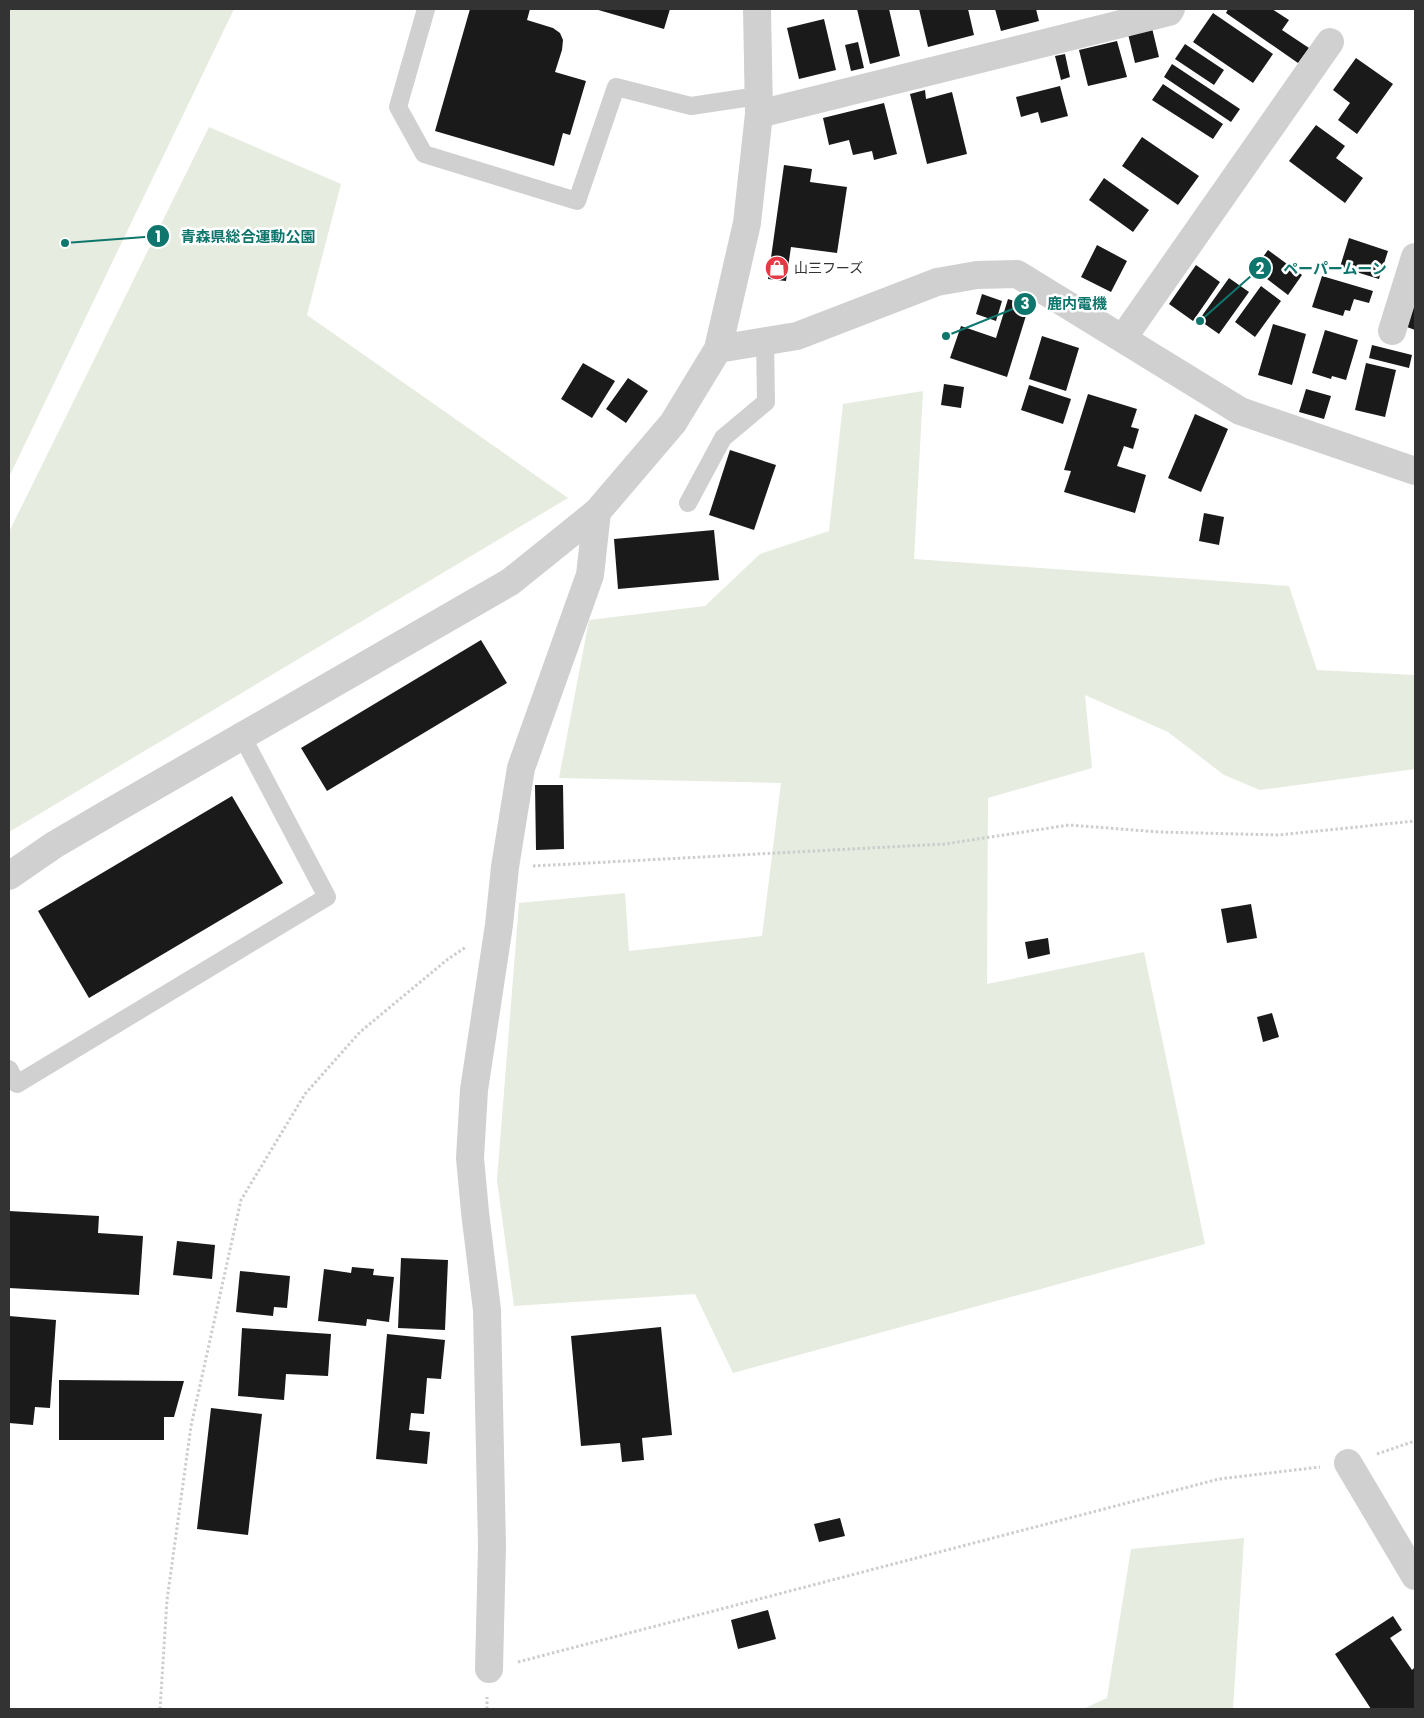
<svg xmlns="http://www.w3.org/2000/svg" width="1424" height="1718" font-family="Poppins,'Noto Sans JP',sans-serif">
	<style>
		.green { fill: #e6ecdf }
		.building { fill: #1a1a1a }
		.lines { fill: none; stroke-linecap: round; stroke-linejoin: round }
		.path { stroke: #cdcdcd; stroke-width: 3; stroke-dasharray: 2.5 2.5; stroke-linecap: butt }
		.service { stroke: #d0d0d0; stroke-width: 18 }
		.minor { stroke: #d0d0d0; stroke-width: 28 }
		.tertiary { stroke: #d0d0d0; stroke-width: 28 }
		.labels { text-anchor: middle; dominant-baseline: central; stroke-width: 5; stroke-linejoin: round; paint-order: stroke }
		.poi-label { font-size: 14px; fill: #333; stroke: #fff; text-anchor: start }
		.leader { fill: none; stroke: #0f766e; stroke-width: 2 }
		.callout-dot { fill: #0f766e; stroke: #fff; stroke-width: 2 }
		.mark-label { font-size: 15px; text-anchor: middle; font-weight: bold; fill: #fff }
		.callout-label { font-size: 15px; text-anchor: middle; font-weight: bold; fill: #0f766e; stroke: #fff; stroke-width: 5; stroke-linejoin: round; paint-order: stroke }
	</style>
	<rect width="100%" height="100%" fill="#fff"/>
	<path class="green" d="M9,9h225l-225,468z
		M209,127l132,57 -34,131 261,183 -559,334v-300z
		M923,391l-9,168 375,27 28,84 98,5v94l-155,21 -36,-15 -56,-43 -83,-37 7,73 -104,30 -1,186 157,-32 61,292 -472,129 -38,-79 -181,12 -17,-126 22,-277 106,-10 4,58 133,-15 19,-153 -222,-5 30,-158 116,-14 55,-52 69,-23 14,-127z
		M1244,1538l-11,171h-150l24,-11 24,-149z"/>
	<path class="building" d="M470,9h60l-3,11 26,8 7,5 3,7 -1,10 -7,22 31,9 -16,54 -7,-2 -9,33 -119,-35z
		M595,9h75l-6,20z
		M857,9h32l11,47 -30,8z
		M919,9h49l6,26 -46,12z
		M995,9h41l3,12 -38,10z
		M1228,9h44l17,11 -7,10 27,18 -11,15 -72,-50z
		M1213,13l60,41 -20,29 -60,-41z
		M824,19l12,51 -37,9 -12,-51z
		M1152,28l7,29 -24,6 -7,-29z
		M1117,41l10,36 -39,9 -9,-36z
		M858,42l6,26 -13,3 -6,-26z
		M1185,44l39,26 -10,15 -39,-26z
		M1065,54l5,23 -9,3 -6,-24z
		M1356,58l37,26 -36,50 -19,-14 12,-17 -17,-13z
		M1172,64l68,45 -9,13 -67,-45z
		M1163,84l60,40 -10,15 -61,-39z
		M1060,86l8,30 -27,7 -3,-11 -17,5 -5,-20z
		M925,90l1,9 26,-7 15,62 -40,10 -17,-70z
		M884,103l13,51 -23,6 -2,-9 -19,4 -4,-15 -20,5 -6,-27z
		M1316,125l29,21 -9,12 27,20 -18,25 -56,-42z
		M1142,137l57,39 -21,29 -56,-39z
		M784,165l28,4 -2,13 37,5 -10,66 -46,-6 -5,34 -18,-2z
		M1104,178l45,32 -16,22 -44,-32z
		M1349,238l39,13 -9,28 -39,-12z
		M1097,245l30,16 -16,31 -30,-15z
		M1268,250l34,25 -14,20 -34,-26z
		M1196,265l24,17 -27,39 -24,-17z
		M1322,276l51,15 -4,12 -15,-4 -4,12 -5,-1 -2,6 -31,-9z
		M1229,278l20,14 -30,42 -20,-14z
		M1261,286l20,15 -26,36 -20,-15z
		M982,294l20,7 -6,20 -20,-7z
		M1008,299l21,7 -22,71 -57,-19 11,-32 35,12z
		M1415,299v31l-8,-3z
		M1273,324l33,10 -14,51 -34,-10z
		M1325,330l33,10 -12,40 -14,-4 -1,3 -19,-6z
		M1042,336l37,12 -13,43 -37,-12z
		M1372,345l40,10 -3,13 -40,-10z
		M583,363l32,18 -23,37 -31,-19z
		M1366,363l30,7 -11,47 -30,-7z
		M628,378l20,13 -22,32 -20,-14z
		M944,384l20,3 -3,21 -20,-3z
		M1029,385l42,14 -8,25 -42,-14z
		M1306,389l25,7 -7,23 -25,-7z
		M1088,394l49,15 -6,18 8,2 -6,20 -9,-3 -7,20 29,9 -11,38 -71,-21 7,-21 -7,-1z
		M1195,414l33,15 -27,63 -33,-14z
		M730,450l46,15 -22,65 -45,-15z
		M1204,513l20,4 -5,28 -20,-4z
		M714,530l5,50 -101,9 -4,-50z
		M481,640l26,43 -180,108 -26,-43z
		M535,785h28l1,64 -28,1z
		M232,796l51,87 -194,115 -51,-87z
		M1251,904l6,34 -30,5 -6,-34z
		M1048,938l2,16 -22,5 -3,-17z
		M1272,1013l7,24 -16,5 -6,-25z
		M9,1211l90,5 -1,17 45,3 -4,59 -130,-7z
		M177,1241l38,4 -3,34 -39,-4z
		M401,1258l47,2 -3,70 -47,-2z
		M352,1267l22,2 -1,6 21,2 -5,45 -22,-3 -1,7 -48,-5 6,-52 27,4z
		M240,1271l50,5 -3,32 -13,-1 -1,9 -37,-4z
		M9,1316l47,4 -6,88 -15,-1 -2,18 -24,-2z
		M661,1327l11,108 -30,3 2,22 -22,2 -2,-19 -39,3 -10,-110z
		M242,1328l89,6 -3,42 -42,-2 -2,26 -46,-4z
		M387,1334l58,6 -4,39 -14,-1 -3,36 -13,-1 -2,17 21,2 -3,32 -51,-5z
		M59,1380l125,1 -10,36h-10v23h-105z
		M211,1408l51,6 -14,121 -51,-6z
		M840,1518l5,18 -26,6 -5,-18z
		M768,1610l8,29 -38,10 -7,-29z
		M1393,1616l9,14 -12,8 22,32 3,-3v42h-44l-36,-55z"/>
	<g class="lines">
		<path class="path" d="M533,866l412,-22 124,-19 90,7 120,3 136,-14
			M1377,1454l38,-13
			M518,1662l701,-183 101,-12
			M160,1709l7,-109 24,-174 50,-226 64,-106 55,-62 88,-73 18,-12
			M487,1709v-12"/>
		<path class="service" d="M426,9l-28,98 26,47 153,47 39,-114 75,19 67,-10
			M688,503l35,-65 43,-36 -1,-61
			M9,1069l8,15 310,-187 -85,-161"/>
		<path class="minor" d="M759,114l410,-102 2,-3
			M1392,331l23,-74
			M1123,338l207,-296
			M1348,1463l67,113
			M489,1669l3,-123 -5,-236 -12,-98 -5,-54 4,-68 25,-165 6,-58 16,-99 69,-193 7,-63"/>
		<path class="tertiary" d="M718,349l79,-13 140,-54 40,-7 40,-1 223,137 175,60
			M9,876l45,-31 58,-34 398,-229 87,-70 76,-89 45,-74 29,-126 12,-109 -2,-105"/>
	</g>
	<defs>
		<g id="shop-disc" transform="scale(1.25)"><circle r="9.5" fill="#e63946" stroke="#fff"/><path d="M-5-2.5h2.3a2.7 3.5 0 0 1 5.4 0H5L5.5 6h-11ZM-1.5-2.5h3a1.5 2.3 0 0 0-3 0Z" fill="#fff"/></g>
	</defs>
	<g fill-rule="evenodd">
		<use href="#shop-disc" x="777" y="268"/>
	</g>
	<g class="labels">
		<g class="poi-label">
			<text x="794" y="268">山三フーズ</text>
		</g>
	</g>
	<path class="leader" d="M65 243L158 236M1200 321L1260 268M946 336L1025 304"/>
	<g class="callout-dot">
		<circle cx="65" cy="243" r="5"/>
		<circle cx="1200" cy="321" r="5"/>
		<circle cx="946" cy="336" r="5"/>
		<circle cx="158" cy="236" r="12"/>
		<circle cx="1260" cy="268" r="12"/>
		<circle cx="1025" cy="304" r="12"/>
	</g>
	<g class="mark-label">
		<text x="158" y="242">1</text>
		<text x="1260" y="274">2</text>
		<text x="1025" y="309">3</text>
	</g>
	<g class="callout-label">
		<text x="248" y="242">青森県総合運動公園</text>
		<text x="1335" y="274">ペーパームーン</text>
		<text x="1077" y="309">鹿内電機</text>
	</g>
	<rect width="1424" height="1718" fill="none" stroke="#333333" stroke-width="20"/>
</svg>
